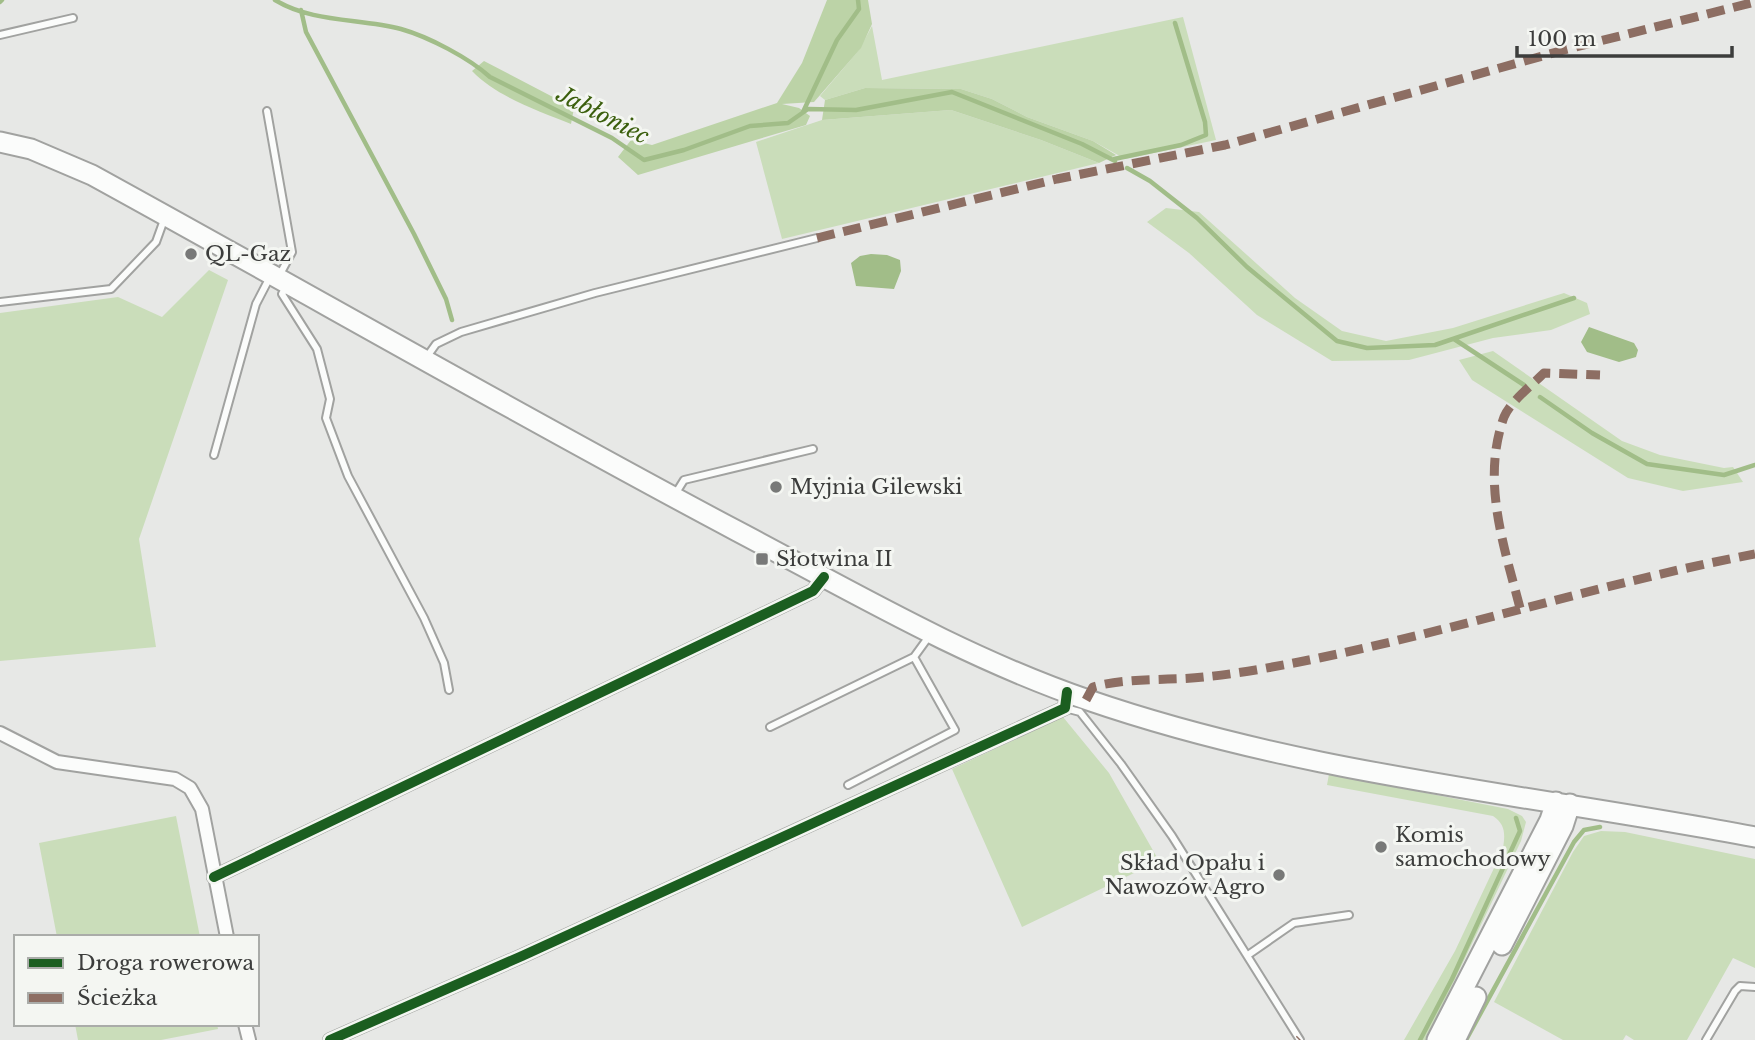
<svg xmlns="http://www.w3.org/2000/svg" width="1755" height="1040" font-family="'Libre Baskerville',serif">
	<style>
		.green { fill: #caddba }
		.forest { fill: #bcd3a7 }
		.water { fill: #a1bd88 }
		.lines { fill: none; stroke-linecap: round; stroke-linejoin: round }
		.stream { stroke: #a1bd88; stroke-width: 4.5 }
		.service-casing { stroke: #a1a2a0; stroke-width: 10 }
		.minor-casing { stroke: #a1a2a0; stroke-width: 16 }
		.primary-casing { stroke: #a1a2a0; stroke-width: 23 }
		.service { stroke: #fbfcfb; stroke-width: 6 }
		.minor { stroke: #fbfcfb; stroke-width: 12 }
		.primary { stroke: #fbfcfb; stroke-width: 19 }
		.quiet { stroke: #8d6e63; stroke-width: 9; stroke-dasharray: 18 9; stroke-linecap: butt }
		.cycleway-casing { stroke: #f4f6f2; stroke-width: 15 }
		.cycleway { stroke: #1b5e20; stroke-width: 10 }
		.poi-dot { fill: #787978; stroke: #f4f6f2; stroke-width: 2.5 }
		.labels { text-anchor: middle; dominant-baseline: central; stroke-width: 6; stroke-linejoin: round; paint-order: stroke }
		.poi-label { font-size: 21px; fill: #3c3d3c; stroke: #f4f6f2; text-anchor: start }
		.water-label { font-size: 23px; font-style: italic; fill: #3b5f0d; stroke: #f4f6f2 }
	</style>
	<rect width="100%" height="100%" fill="#e7e8e6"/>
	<path class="green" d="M1183,17l33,123 -91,19 -32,-18 -66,-24 -35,-18 -31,-10 -96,-1 -40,12 -5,-4 39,-46 13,-24 10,54z
		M951,110l90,30 58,23 -317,76 -26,-97 66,-22z
		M1166,208l33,4 96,86 47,33 44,10 67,-13 111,-35 23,10 3,11 -39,16 -58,8 -84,22 -77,1 -75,-46 -68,-62 -42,-31z
		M209,270l19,10 -89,259 17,108 -156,14v-348l118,-16 44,20z
		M1493,351l129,90 38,14 64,13 9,-1 10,15 -60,9 -55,-13 -156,-98 -13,-20z
		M1063,717l46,56 50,88 -137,66 -70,-158z
		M1329,774l179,35 14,7 4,6 -5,19 -95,199h-22l51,-89 48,-102c2,-15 3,-24 -10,-33l-166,-31z
		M176,816l24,121h-143l-18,-94z
		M1601,831l24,1 130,27v109l-22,-10 -46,82h-53l-8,-5 -3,5h-60l-69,-38 79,-150 11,-16z
		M75,1024h142l1,5 -57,11h-83z"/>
	<path class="forest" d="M827,0h41l4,24 -11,24 -47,54 -32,2 17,4 11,8 -4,9 -168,50 -20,-18 13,-17 21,5 125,-42 25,-40z
		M484,61l90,47 -3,16c-32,-13 -74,-27 -99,-53z
		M865,88l96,1 31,10 35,18 66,24 23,14 -17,8 -58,-23 -90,-30 -129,10 3,-20z"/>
	<path class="water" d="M871,254l16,1 13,5 1,11 -7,18 -38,-3 -5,-23 9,-7z
		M1589,327l45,16 4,7 -2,7 -17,5 -32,-10 -6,-10z"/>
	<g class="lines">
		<path class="stream" d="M275,0c38,23 84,18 126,29 28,8 68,29 89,48l122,61 32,22 40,-10 66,-24 38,-3 20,-14 48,1 96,-18 130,52 33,17
			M0,2l2,-2
			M301,10l5,22 108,202 32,65 6,21
			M803,112l34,-72 22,-31 -1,-9
			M1114,159l67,-14 25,-10 -1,-13 -30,-99
			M1127,168l23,13 47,37 50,49 90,74 30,7 68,-3 139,-47
			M1454,339l70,46
			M1540,397l52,36 55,31 77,11 31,-10
			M1420,1040l32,-61 68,-148 -4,-13
			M1466,1040l108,-198 10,-12 16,-3"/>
		<g class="service-casing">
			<path id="service" d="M0,35l73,-17
				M267,111l25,141 -13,24
				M287,285l-5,9 35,55 13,50 -4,19 22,58 76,142 20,45 5,27
				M0,302l111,-13 45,-47 9,-25
				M426,358l10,-14 25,-12 134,-39 222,-55
				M214,455l42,-151 14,-27
				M674,496l10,-16 129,-31
				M1065,708l15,4 41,52 51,72 128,204
				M770,727l144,-70 16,-22
				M848,785l107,-55 -41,-73
				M1248,955l46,-32 55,-8
				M1706,1040l29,-49 5,-5 15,1"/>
		</g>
		<g class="minor-casing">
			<path id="minor" d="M0,733l57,29 118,17 15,9 12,21 25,128
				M214,877l599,-286 11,-14
				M245,1024l4,16
				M330,1040l192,-84 543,-248 2,-16"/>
		</g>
		<g class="primary-casing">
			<path id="primary" d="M0,142l31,7 61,26c215,118 428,241 645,356 114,60 228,127 351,169 218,75 442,94 667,137
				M1502,945l61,-119 7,-22
				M1437,1040l113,-220 6,-18
				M1455,1040l21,-43"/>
		</g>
		<use href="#service" class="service"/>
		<use href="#minor" class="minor"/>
		<use href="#primary" class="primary"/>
		<path class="quiet" d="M817,238l240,-59 168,-34 339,-95 191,-48
			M1520,608c-16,-62 -39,-127 -16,-191 6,-15 28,-32 40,-44l56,2
			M1086,700l7,-13c36,-10 74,-6 111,-10 31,-3 64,-9 95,-15 153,-30 302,-79 456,-108
			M1299,1040l1,-1"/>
		<g class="cycleway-casing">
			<path id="cycleway" d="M214,877l599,-286 11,-14
				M330,1040l192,-84 543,-248 2,-16"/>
		</g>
		<use href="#cycleway" class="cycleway"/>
	</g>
	<g class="poi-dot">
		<circle cx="191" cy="254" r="7"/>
		<circle cx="776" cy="487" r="7"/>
		<rect x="755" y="552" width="14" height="14" rx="3.5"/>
		<circle cx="1381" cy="847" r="7"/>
		<circle cx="1279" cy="875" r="7"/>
	</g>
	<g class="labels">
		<g class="poi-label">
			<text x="205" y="254">QL-Gaz</text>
			<text x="790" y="487">Myjnia Gilewski</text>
			<text x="776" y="559">Słotwina II</text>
			<text x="1395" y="835">Komis<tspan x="1395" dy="24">samochodowy</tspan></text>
			<text x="1265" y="863" text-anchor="end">Skład Opału i<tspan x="1265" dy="24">Nawozów Agro</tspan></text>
		</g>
		<g class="water-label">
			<text transform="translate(603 115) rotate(27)">Jabłoniec</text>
		</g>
	</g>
	<rect x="14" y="935" width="245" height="91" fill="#f4f6f2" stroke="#aaaca9" stroke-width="2"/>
	<rect x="28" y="958" width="35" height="10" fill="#1b5e20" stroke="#aaaca9" stroke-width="2"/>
	<text x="77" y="970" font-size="21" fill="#3c3d3c">Droga rowerowa</text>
	<rect x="28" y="993" width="35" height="10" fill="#8d6e63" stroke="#aaaca9" stroke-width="2"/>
	<text x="77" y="1005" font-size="21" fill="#3c3d3c">Ścieżka</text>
	<path d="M1517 46v10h215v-10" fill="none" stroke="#3c3d3c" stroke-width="3.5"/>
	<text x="1528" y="46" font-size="21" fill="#3c3d3c" stroke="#f4f6f2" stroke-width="5" paint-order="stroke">100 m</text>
</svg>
